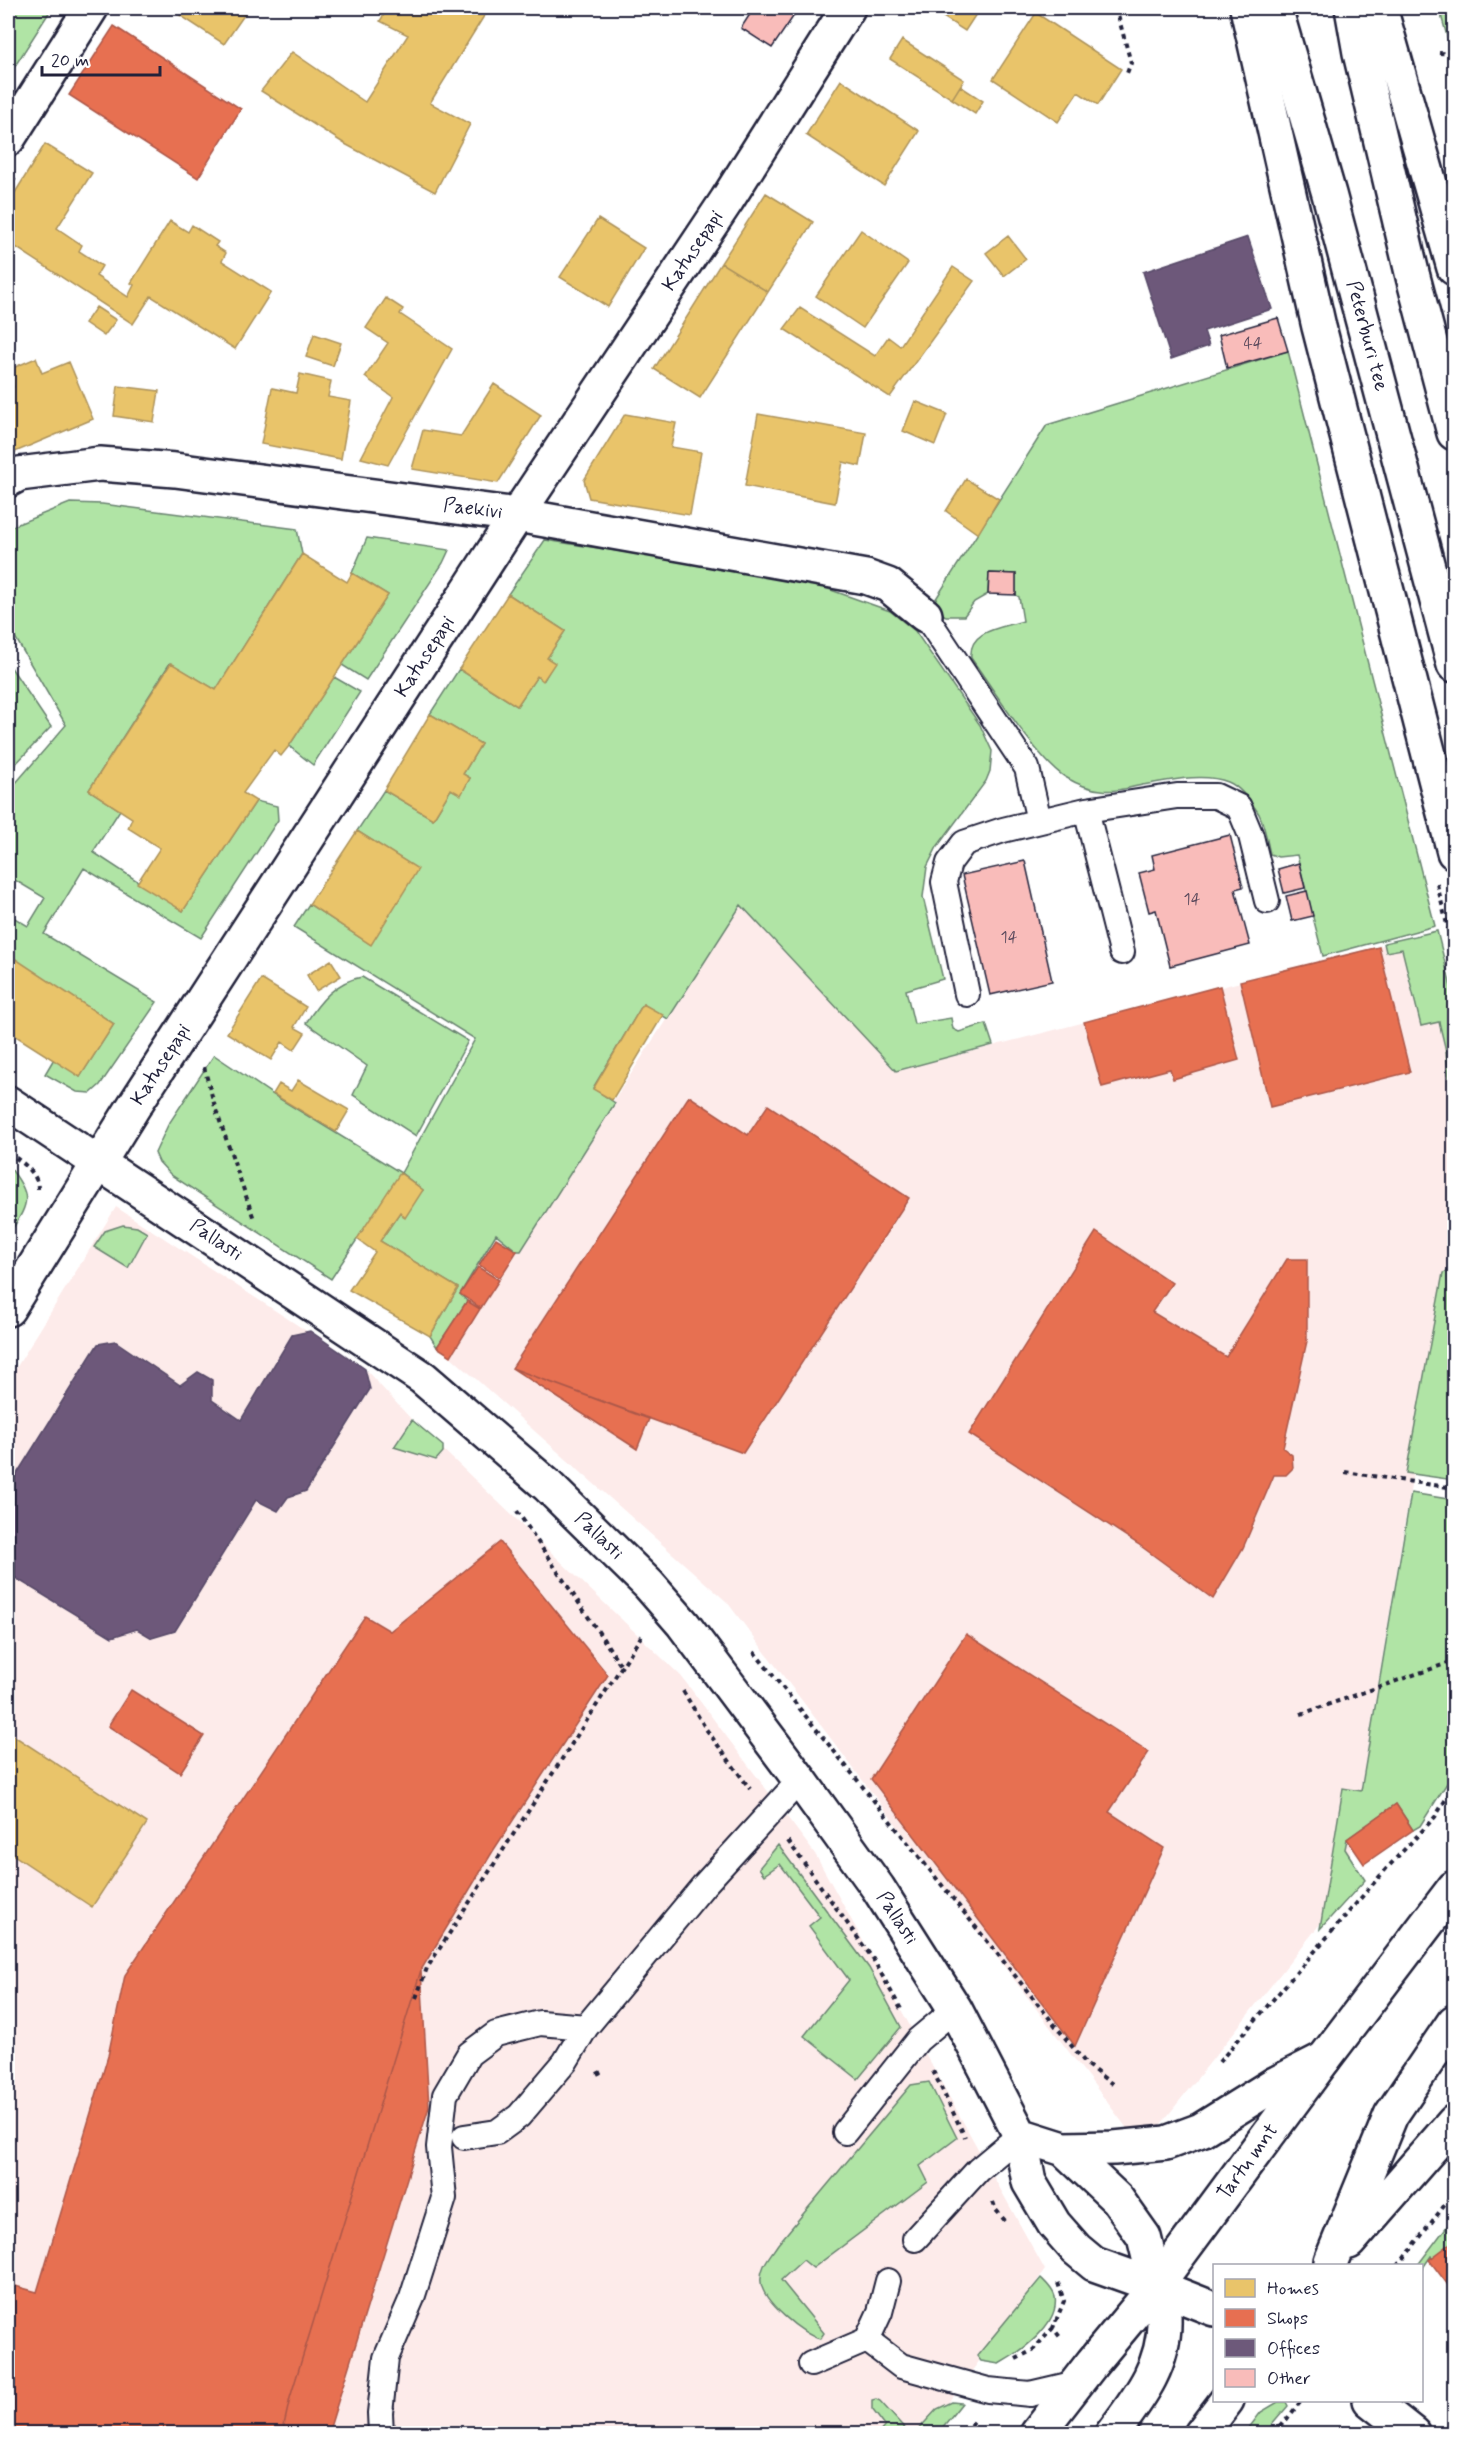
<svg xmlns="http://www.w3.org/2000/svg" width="1462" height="2441" font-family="Mynerve,sans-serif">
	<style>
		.built { fill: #fdebea }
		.green { fill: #b0e4a5; stroke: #698370; stroke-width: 1.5 }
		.homes { fill: #e9c46a; stroke: #ad935c; stroke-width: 1.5 }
		.shops { fill: #e76f51; stroke: #ac584a; stroke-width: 1.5 }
		.offices { fill: #6d597a; stroke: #564867; stroke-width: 1.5 }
		.building { fill: #f9bcba; stroke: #22223b; stroke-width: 1.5 }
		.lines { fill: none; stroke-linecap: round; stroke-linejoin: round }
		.lane-casing { stroke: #22223b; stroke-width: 28 }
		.street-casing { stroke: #22223b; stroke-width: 38 }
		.secondary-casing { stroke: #22223b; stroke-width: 38 }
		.primary-casing { stroke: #22223b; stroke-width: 38 }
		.highway-casing { stroke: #22223b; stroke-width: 38 }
		.path { stroke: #22223b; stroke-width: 4; stroke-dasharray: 4.5 4.5; stroke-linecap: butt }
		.lane { stroke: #fff; stroke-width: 24 }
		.street { stroke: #fff; stroke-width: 33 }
		.secondary { stroke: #fff; stroke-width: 33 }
		.primary { stroke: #fff; stroke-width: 33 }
		.highway { stroke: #fff; stroke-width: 33 }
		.labels { text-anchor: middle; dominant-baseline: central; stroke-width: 6; stroke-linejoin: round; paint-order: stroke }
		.number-label { font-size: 16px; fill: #58485b }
		.street-label { font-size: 20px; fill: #22223b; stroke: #fff }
	</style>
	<rect width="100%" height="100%" fill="#fff"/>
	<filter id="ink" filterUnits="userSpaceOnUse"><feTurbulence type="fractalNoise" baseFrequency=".0167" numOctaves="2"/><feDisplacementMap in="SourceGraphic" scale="12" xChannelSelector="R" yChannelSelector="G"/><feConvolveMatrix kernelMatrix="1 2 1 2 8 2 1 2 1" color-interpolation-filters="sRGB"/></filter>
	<g filter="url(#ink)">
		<path class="built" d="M741,904l155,167 541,-140 17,65v283l-24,92 -87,524 -201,253 -415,-546 -278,-247z
			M116,1207l249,162 47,51 269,256 134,178 230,416 -118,163h-919v-1052z"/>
		<path class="green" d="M8,8h44l-44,69z
			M1439,8h15v39h-4z
			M1288,351l147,575 -112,30 -26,-101 -19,2 -8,-3c-3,-13 -5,-28 -11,-40 -7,-11 -19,-27 -31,-32 -25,-10 -61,-1 -86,3 -14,3 -27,7 -41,5 -11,-1 -24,-6 -34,-12 -27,-14 -76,-92 -96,-120 -3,-28 30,-30 52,-37l-4,-24 -3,-2v-21l-27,-1 -1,21 -14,8 -10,14h-18l-16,-8 117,-183z
			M70,503l32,1 195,25 5,25 -86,136 -46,-27 -81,127 31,20 -27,42 90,59 73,-110 21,5 1,14 -77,118 -117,-70 -40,66 113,68 -57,83 -9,8 -14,-1 -32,-18 10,-17 25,20 34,-53 -106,-69v-41l20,12 17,-28 -37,-22v-84l58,-67 -58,-100v-97z
			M367,538l82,12 -6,13 -77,117 -24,-15 46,-70 -36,-22z
			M545,540l255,39 90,32 25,20 65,94 12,26 -2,20 -4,10 -49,66 -10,20 -4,30 20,82 -37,11 8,34 37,-6 2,11 6,3 27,-8 7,21 -97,26 -155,-166 -73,114 -25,-15 -50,84 22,15 -94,148h-4l-21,-17 -36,60 7,7 -30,46 -7,-11 28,-48 -78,-47 20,-29 23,-22 -22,-17 -70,106 -160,-104 -12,-13 -4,-9 13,-28 46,-70 58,39 129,79 74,-134 -181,-112 15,-23 61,40 47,-75 -60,-38 27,-41 49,29 18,-30 10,5 9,-16 -7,-4 18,-30 -51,-30 29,-45 58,37 20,-30 7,4 10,-17 -7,-5 18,-27 -57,-37z
			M8,663l43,64 -43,45z
			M334,677l26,15 -47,73 -24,-19z
			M1437,931l17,68v134l-8,-82 -7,-29 -18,4 -19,-77 -16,3 -2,-9z
			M362,977l106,64 -52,95 -63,-41 14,-29 -61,-43c13,-21 30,-42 56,-46z
			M8,1165c26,34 21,37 0,71z
			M123,1225l14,2 10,6 -19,35 -34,-21 11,-16z
			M1454,1269v211l-48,-7 37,-200z
			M412,1420l31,26v6l-7,8 -42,-13z
			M1411,1493l43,7v272l-34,54 -7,4 -17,-26 -49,35 -2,10 20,31 -45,49 23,-141 18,3z
			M778,1845l91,123 32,59 -43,52 -54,-43 45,-56 -40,-54 11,-9 -40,-53 -16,11 -5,-7z
			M929,2082l28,56 -37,28 8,16 -115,86 -10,-8 -22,20 43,53 -4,6c-17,-4 -58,-38 -59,-57 -2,-15 10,-27 17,-38l133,-159z
			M1454,2217v35l-10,17 -13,-13 -9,13v-3h-5z
			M1041,2278c5,5 12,11 14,19 5,28 -36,56 -56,67l-18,-3 -4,-5z
			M876,2399l4,2 29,32h-30l6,-7 -13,-17v-9z
			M952,2402l10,1 -24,30h-23l22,-24z
			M1278,2402h8l2,4 -23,27h-20l16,-21z"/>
		<path class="homes" d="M169,8h80l-25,36z
			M388,8h101l-59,95 40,21 -35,68 -90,-48 -84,-53 31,-39 73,50 43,-67 -28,-14z
			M929,8h51l-15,23z
			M1036,13l85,56 -23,36 -20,-13 -20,30 -65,-43z
			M902,40l62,40 -12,19 -62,-40z
			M841,80l78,51 -35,55 -78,-51z
			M960,86l23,15 -8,13 -23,-15z
			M45,144l47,29 -35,55 25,17 -3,6 23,15 -6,10 32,21 6,-12 -3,-2 39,-62 18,11 4,-7 26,17 -3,4 11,7 -4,8 49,31 -36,57 -84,-53 -18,28 -125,-82v-38z
			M766,193l47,29 -45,70 -47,-29z
			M598,219l46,29 -36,59 -48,-30z
			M861,230l47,33 -45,65 -47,-32z
			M1008,236l18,23 -22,17 -18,-23z
			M721,263l47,29 -68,106 -46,-29z
			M953,267l21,14 -84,116 -106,-68 16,-21 75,48 13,-19 12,9z
			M386,298l17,11 -3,5 52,35 -64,116 -27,-7 32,-61 -28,-20 23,-34 -22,-15z
			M96,307l20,13 -12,16 -19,-13z
			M314,334l27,9 -8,23 -27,-9z
			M36,358l6,15 27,-11 24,57 -78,33 -7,-18v-44l6,-3 -6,-17z
			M300,374l31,7 -3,16 23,4 -10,58 -80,-15 11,-56 24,5z
			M494,384l47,31 -43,68 -86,-14 11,-39 38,6z
			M118,386l41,5 -5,31 -40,-6z
			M915,401l32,13 -12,31 -32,-14z
			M625,414l51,9 -5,24 30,5 -11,63 -101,-17 -5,-18z
			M758,414l108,19 -6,33 -17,-4 -8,41 -90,-17z
			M966,479l33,20 -21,35 -32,-23z
			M302,554l45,28 5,-9 36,22 -99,151 -8,10 -7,-6 -31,43 13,8 -73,110 -46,-28 23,-35 -32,-20 4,-10 -43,-28 82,-127 45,27z
			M508,594l57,37 -18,27 8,5 -12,18 -6,-5 -20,30 -58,-37z
			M430,714l51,30 -18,30 7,4 -9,17 -10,-6 -18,30 -49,-29z
			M357,831l61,38 -47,76 -62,-41z
			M8,954l106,70 -34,53 -72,-46z
			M331,960l10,16 -25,15 -9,-16z
			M261,979l45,28 -12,20 11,6 -11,17 -12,-8 -11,18 -44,-27z
			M643,1004l20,11 -51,85 -19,-11z
			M298,1080l51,30 -13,22 -63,-38 6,-10 12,7z
			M400,1173l23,17 -18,28 -5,-6 -20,29 78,47 -28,48 -81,-46 26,-38 -18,-13z
			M8,1732l139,91 -55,84 -84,-56z"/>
		<path class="shops" d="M114,26l127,83 -43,69 -129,-83z
			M1379,947l31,125 -140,35 -30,-126z
			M1220,986l19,74 -66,19 -3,-10 -68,18 -18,-65z
			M689,1096l59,39 20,-30 141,93 -166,255 -231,-85z
			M1096,1232l76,51 -20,29 74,45 61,-98h20v82l-24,107 9,7 1,13 -7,7h-12l-31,73 -30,51 -75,-55 -169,-110z
			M496,1238l21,13 -17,27 -21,-13z
			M478,1267l21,13 -18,28 -21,-14z
			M467,1301l13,8 -29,47 -14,-9z
			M512,1368l137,51 -12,30z
			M500,1542l108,133 -115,176 -72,119 -131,428 -8,36h-274v-150l29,8 71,-236 17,-81 240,-359 25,15z
			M966,1634l183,118 -40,60 55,36 -89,198 -204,-267z
			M131,1690l73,46 -24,37 -72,-47z
			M1396,1804l17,26 -49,34 -17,-25z
			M421,1970l8,137 -101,327h-46l8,-36z
			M1454,2241v52l-25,-33z"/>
		<path class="offices" d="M1248,237l24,72 -68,22 5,15 -38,13 -28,-87z
			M310,1331l55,38 5,20 -64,102 -18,6 -10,14 -22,-11 -81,131 -23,7 -15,-9 -25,8 -103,-63 2,-28 -3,-2v-56l90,-144 17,-3 65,44 18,-13 14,8v20l29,20 51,-85z"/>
		<path class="building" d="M754,8h45l-27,40 -31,-20z
			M1278,318l10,33 -61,17 -8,-33z
			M989,573l27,1v21l-28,-1z
			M1230,835l13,52 -8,2 15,56 -80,21 -14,-56 -7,2 -10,-39 16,-4 -3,-14z
			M1025,861l27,120 -62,14 -28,-120z
			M1299,863l6,25 -21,5 -6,-24z
			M1307,891l6,25 -21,5 -6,-25z"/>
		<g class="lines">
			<g class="lane-casing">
				<path id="lane" d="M925,615l102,153 12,53
					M1086,810l36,142
					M967,994l-23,-112 5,-19 15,-20 39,-13 83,-20 91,-14h39l23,11 12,29 16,65
					M845,2132l73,-92 37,-31
					M464,2137l33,-5 22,-16 46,-54 21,-35 118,-142 96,-105
					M915,2239l63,-69 42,-35
					M867,2340l34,26 87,24 42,4 47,-11
					M811,2364l56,-24 13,-28 8,-31
					M381,2434l-1,-21 6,-55 26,-60 32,-100 -5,-51 6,-52 24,-41 27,-20 44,-11 46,4"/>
			</g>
			<g class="street-casing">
				<path id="street" d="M8,139l83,-131
					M8,480l11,-6 81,-10 75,6 342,45 349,62 22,8 37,30
					M8,1309l126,-203 383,-591 210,-315 121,-192
					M1370,2400l43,34"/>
			</g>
			<g class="secondary-casing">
				<path id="secondary" d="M8,1103l415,275 124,107 102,100 34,39 117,156 78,108 77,121 65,126 9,47 25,42 22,25 18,15 62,22
					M1020,2135l44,14 50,-1 52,-5 35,-13 74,-46 49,-25
					M1064,2149l53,50 27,38 12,49"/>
			</g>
			<g class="primary-casing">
				<path id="primary" d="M1247,8l72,319 135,525
					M1349,2242l105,-120
					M1331,2261l60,-146 63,-93
					M1156,2286l58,23
					M1037,2434l56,-72 63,-76 168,-227 130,-171
					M1112,2434c27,-36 54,-70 52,-117 0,-10 -5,-21 -8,-31
					M1201,2434l26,-34"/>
			</g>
			<g class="highway-casing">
				<path id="highway" d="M1275,8l54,186 125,471
					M1352,8l8,45 53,224 41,156
					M1380,8l74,260"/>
			</g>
			<path class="path" d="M1116,8l15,55 -4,10
				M1439,53l15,1
				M8,189l9,-15
				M1437,884l17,69
				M204,1067l11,40 39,112
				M8,1153c13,8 30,19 30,36
				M1345,1472l109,16
				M517,1511l105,156
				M754,1652l333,413 28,21
				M683,1691l23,38 44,60
				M1301,1714l153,-53
				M788,1841l85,118 29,52
				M416,1998l11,-30 215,-333
				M1219,2062l167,-193 49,-52 19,-31
				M933,2071l32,66
				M597,2074l8,-4
				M993,2202l3,8 11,13
				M1398,2266l56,-73
				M1058,2283l6,18 -11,27 7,9
				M1016,2359l17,-9 20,-22
				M968,2434l6,-14
				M1275,2434l27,-34"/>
			<use href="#lane" class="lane"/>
			<use href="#street" class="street"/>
			<use href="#secondary" class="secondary"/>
			<use href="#primary" class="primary"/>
			<use href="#highway" class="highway"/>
		</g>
	</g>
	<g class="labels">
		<g class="number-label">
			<text x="1253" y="343">44</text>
			<text x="1192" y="899">14</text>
			<text x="1009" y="937">14</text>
		</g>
		<g class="street-label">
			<text transform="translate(693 251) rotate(-56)">Katusepapi</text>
			<text transform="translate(1367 336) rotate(75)">Peterburi tee</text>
			<text transform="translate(473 509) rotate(7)">Paekivi</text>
			<text transform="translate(425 657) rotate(-57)">Katusepapi</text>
			<text transform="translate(161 1065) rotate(-57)">Katusepapi</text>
			<text transform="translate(216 1240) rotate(34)">Pallasti</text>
			<text transform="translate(599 1536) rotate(44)">Pallasti</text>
			<text transform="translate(897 1918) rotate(57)">Pallasti</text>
			<text transform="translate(1248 2162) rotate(-54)">Tartu mnt</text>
		</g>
	</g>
	<rect width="1462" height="2441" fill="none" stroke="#fff" stroke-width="30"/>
	<rect x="15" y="15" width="1432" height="2411" fill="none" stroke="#22223b" stroke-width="2" filter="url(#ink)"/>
	<rect x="1213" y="2264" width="210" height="138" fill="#ffffff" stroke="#a7a7b1" stroke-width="1.5"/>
	<rect x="1225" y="2279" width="30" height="18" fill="#e9c46a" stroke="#a7a7b1" stroke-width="1.5"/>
	<text x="1267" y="2294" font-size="18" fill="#22223b">Homes</text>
	<rect x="1225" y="2309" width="30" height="18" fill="#e76f51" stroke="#a7a7b1" stroke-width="1.5"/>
	<text x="1267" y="2324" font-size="18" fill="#22223b">Shops</text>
	<rect x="1225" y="2339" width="30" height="18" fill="#6d597a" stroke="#a7a7b1" stroke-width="1.5"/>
	<text x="1267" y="2354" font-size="18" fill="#22223b">Offices</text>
	<rect x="1225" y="2369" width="30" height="18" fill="#f9bcba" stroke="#a7a7b1" stroke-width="1.5"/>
	<text x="1267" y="2384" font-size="18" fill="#22223b">Other</text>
	<path d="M42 66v9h118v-9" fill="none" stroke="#22223b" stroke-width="3"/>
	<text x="51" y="66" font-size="18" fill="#22223b" stroke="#ffffff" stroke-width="4.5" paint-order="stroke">20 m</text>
</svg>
